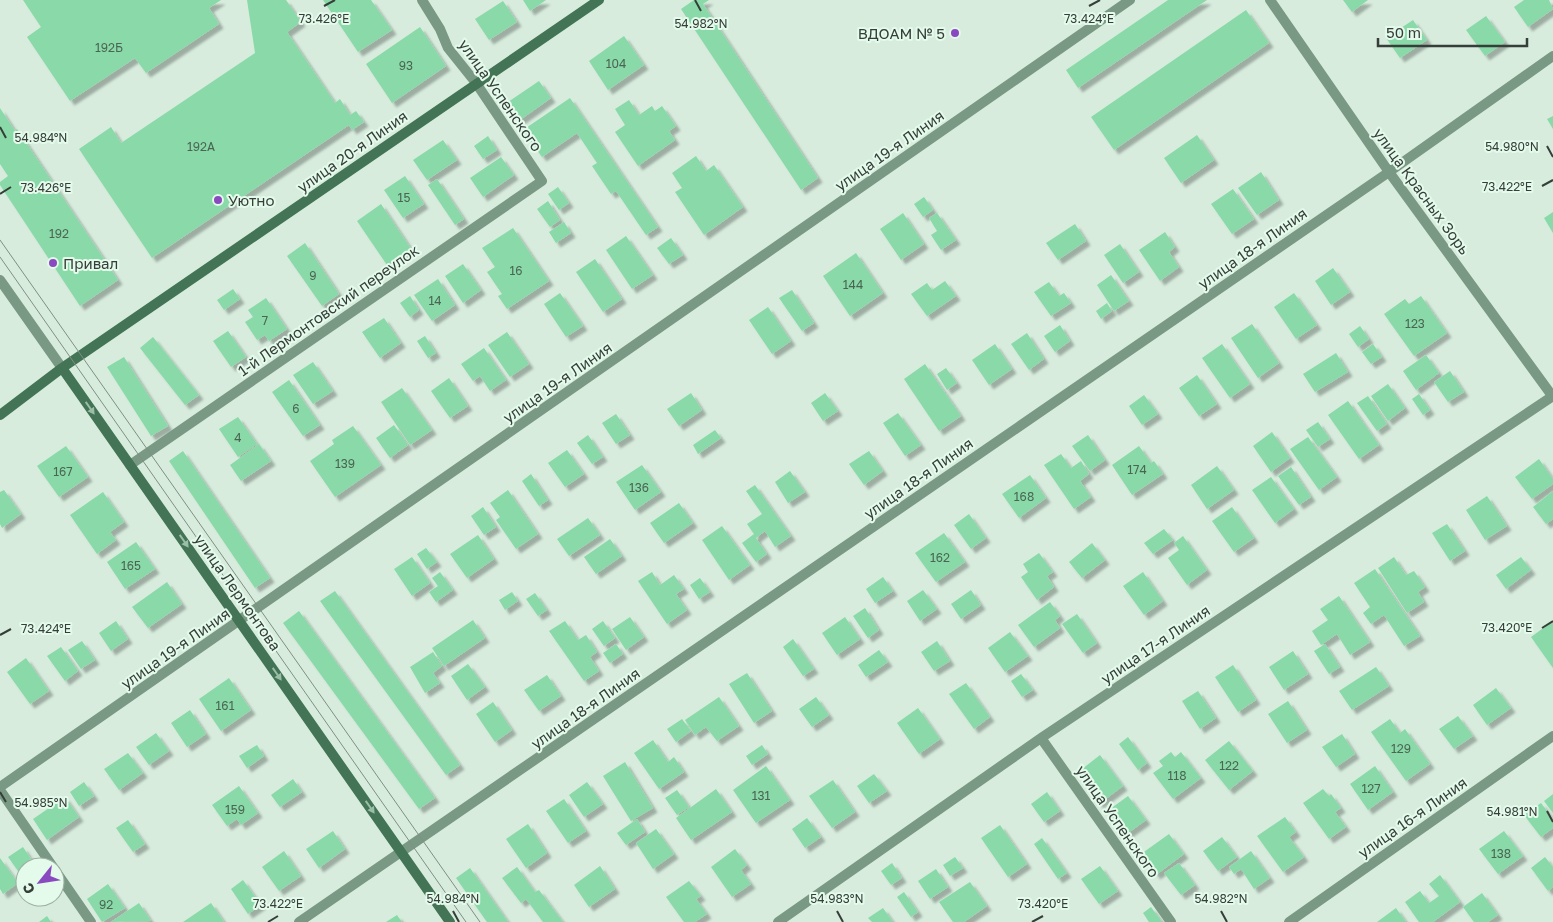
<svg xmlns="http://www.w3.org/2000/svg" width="1553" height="922" font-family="'Golos Text',sans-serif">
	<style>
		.building { fill: #89daa8; filter: url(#shadow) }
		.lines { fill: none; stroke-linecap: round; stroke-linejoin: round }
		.minor { stroke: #799984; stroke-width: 10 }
		.tertiary { stroke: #799984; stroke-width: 10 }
		.secondary { stroke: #427455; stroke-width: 10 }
		.tram { stroke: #808f84; stroke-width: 1 }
		.oneway { fill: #9bbea8 }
		.ticks { fill: none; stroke: #353e38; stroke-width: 2 }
		.poi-dot { fill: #894ac0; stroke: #e4faeb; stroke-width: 2 }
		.labels { text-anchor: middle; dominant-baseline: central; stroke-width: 4; stroke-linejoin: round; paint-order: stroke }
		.number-label { font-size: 12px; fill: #4a6554 }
		.poi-label { font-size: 15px; fill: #353e38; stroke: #e4faeb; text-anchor: start }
		.street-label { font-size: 15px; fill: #353e38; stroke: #e4faeb }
		.ticks-label { font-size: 12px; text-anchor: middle; fill: #353e38; stroke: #e4faeb; stroke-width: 4; stroke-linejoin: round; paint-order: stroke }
	</style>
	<defs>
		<filter id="shadow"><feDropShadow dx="4.5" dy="4.5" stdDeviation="1" flood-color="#0004"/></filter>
	</defs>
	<rect width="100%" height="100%" fill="#d7ecdd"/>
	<path class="building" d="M23,0h198l-12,8 10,16 -73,49 -11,-15 -65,43 -43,-64 14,-10z
		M247,0h39l15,22 -14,10 48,71 5,-4 10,16 6,-4 8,11 -12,8 -3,-5 -197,133 -73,-109 32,-22 10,16 134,-90z
		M323,0h48l21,30 -34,22z
		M523,0h23l-16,11z
		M694,0h15l-6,4 115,174 -17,12 -120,-181z
		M1168,0h39l-129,88 -12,-18z
		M1343,0h25l-16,12z
		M1524,0h25l4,9 -25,18 -14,-20z
		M503,1l14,21 -28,18 -14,-21z
		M1246,10l23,33 -155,107 -23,-33z
		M1486,16l19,26 -20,14 -19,-26z
		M1413,20l14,20 -27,18 -14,-20z
		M420,27l26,39 -54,37 -26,-39z
		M624,36l20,29 -36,25 -19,-29z
		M539,81l12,17 -31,22 -12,-18z
		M570,98l88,129 -12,8 -30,-44 -5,3 -19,-28 5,-3 -20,-30 -35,24 -19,-27z
		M629,100l10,15 13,-9 3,5 7,-5 14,20 -7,5 6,9 -37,26 -23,-34 10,-7 -10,-16z
		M0,108l15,23 2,-2 101,151 -38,26 -80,-121v-3l8,-6 -8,-12z
		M1553,116v13l-6,-10z
		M1197,135l17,25 -33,23 -17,-25z
		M488,136l9,14 -14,9 -9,-13z
		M443,140l14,20 -30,20 -14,-20z
		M696,156l10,15 8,-6 29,42 -39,28 -29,-43 7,-4 -10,-15z
		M501,157l13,18 -31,22 -13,-19z
		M1261,172l18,28 -22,15 -19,-27z
		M405,176l19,28 -21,14 -19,-28z
		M437,179l27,40 -9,6 -27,-40z
		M558,187l11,16 -10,7 -11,-16z
		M1233,189l21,30 -22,15 -21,-30z
		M924,197l9,13 -10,7 -9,-13z
		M548,201l12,19 -10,7 -13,-18z
		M381,204l30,45 -24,16 -30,-44z
		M1553,212v21l-9,-15z
		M903,213l21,31 -23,16 -21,-31z
		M937,213l19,27 -15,10 -10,-15 6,-4 -8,-13z
		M564,222l7,11 -15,10 -7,-11z
		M1075,224l11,17 -28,19 -12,-17z
		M513,228l36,53 -42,28 -9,-13 4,-2 -15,-22 8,-5 -13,-19z
		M1165,232l10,15 -6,5 10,15 -19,14 -21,-31z
		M626,236l27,39 -21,14 -26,-39z
		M671,238l12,17 -14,9 -12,-16z
		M305,243l34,51 -17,12 -35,-50z
		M1120,244l19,28 -16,11 -19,-28z
		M856,253l27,40 -33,23 -27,-40z
		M595,259l27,40 -19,13 -27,-40z
		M463,264l18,26 -18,13 -18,-27z
		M1333,268l17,24 -19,13 -16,-24z
		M1111,275l18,26 -15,10 -17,-26z
		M438,279l17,26 -23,16 -18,-26z
		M945,281l11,15 -29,20 -16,-22 16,-11 5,7z
		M1049,282l10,14 5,-3 7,10 -20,13 -17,-24z
		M233,289l7,10 -16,11 -7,-10z
		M792,290l22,33 -12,8 -23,-33z
		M560,293l23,33 -17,11 -22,-33z
		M1294,293l23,32 -21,14 -22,-32z
		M410,296l9,14 -9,7 -10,-14z
		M1421,296l26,37 -33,23 -30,-42 21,-15 4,5z
		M266,298l21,31 -18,12 -4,-6 -8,5 -12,-18 8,-5 -5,-7z
		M1107,303l5,8 -11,8 -5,-8z
		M768,307l23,34 -19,13 -23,-34z
		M384,318l17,25 -21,15 -18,-26z
		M1252,324l27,39 -21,15 -27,-40z
		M1060,325l10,16 -15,11 -11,-16z
		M1360,326l9,13 -11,8 -9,-13z
		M228,331l18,26 -15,10 -18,-26z
		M507,332l22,32 -19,13 -22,-32z
		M1027,333l17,26 -15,11 -18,-26z
		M425,336l11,17 -8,5 -11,-17z
		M153,337l46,58 -14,10 -45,-57z
		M995,344l17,25 -23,16 -17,-25z
		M1222,344l28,40 -20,14 -28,-40z
		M1373,344l9,13 -11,7 -9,-12z
		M484,348l22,32 -16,11 -10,-15 -7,5 -12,-17z
		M1336,353l12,19 -33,20 -12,-18z
		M1426,355l13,18 -23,17 -13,-19z
		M124,357l44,69 -17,10 -44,-69z
		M313,362l20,29 -20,13 -20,-29z
		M925,364l36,52 -22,15 -35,-52z
		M946,368l11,15 -10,7 -10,-16z
		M1450,371l14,21 -16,10 -14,-20z
		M1197,375l20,29 -18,12 -20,-28z
		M449,378l19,28 -18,12 -19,-27z
		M289,380l31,45 -17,11 -31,-44z
		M1388,384l17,24 -17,13 -17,-25z
		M402,388l30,42 -22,15 -29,-43z
		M691,393l11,17 -23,16 -12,-17z
		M825,393l13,18 -15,10 -12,-18z
		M1419,394l11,16 -7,5 -11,-16z
		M1144,395l14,19 -16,11 -13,-19z
		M1368,396l19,28 -10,7 -20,-28z
		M1348,401l31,44 -20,14 -31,-44z
		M898,413l23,32 -16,11 -22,-33z
		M616,414l14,21 -14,9 -14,-21z
		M238,417l19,27 -19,13 -19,-28z
		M1318,422l12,17 -12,8 -12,-17z
		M394,425l14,20 -18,13 -14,-20z
		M353,426l28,39 -46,32 -25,-36 24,-17 -2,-4z
		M715,430l6,8 -23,16 -5,-9z
		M1272,432l18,26 -19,14 -18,-26z
		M588,435l15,22 -11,7 -15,-21z
		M1088,435l17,25 -15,11 -18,-25z
		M1308,437l29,40 -18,13 -29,-41z
		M259,444l12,17 -30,20 -11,-16z
		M66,446l22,31 -29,20 -22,-31z
		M1139,446l12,17 3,-2 9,13 -31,21 -20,-30z
		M567,450l17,24 -19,13 -17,-24z
		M183,451l87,127 -15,10 -86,-127z
		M869,451l14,20 -19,14 -15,-21z
		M1061,454l10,14 10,-7 8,13 -9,7 11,16 -17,12 -30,-44z
		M1539,459l14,20v5l-21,15 -17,-22z
		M642,465l19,27 -26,18 -19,-28z
		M1217,466l17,24 -27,19 -16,-24z
		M1291,467l20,30 -12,8 -21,-29z
		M790,471l15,21 -17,11 -13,-21z
		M531,474l17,26 -9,6 -17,-25z
		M1030,475l16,23 -27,20 -17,-24z
		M1271,477l23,32 -19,14 -23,-33z
		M755,485l36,51 -16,11 -10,-16 -9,7 11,16 -11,8 -14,-19 12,-9 -7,-10 15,-10 -16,-23z
		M4,490l17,24 -19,14 -2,-4v-32z
		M508,490l30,44 -22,15 -20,-29 4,-3 -10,-14z
		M1553,491v28l-7,5 -13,-17z
		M103,492l21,30 -14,10 6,8 -19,14 -27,-39z
		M1487,496l20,30 -22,14 -19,-30z
		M679,503l14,20 -29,20 -14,-20z
		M483,507l13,20 -12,8 -13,-19z
		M1232,507l22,31 -20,14 -22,-31z
		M969,514l17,24 -15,11 -17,-24z
		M588,518l12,17 -31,21 -12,-17z
		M1447,524l18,27 -15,10 -18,-28z
		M722,526l28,39 -21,15 -27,-40z
		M1164,529l9,11 -20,14 -9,-11z
		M944,533l21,29 -29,20 -21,-29z
		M478,535l16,24 -27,19 -17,-24z
		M1183,536l24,34 -20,15 -19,-27 11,-8 -5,-7z
		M610,539l12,17 -26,18 -12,-17z
		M136,542l19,27 -30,20 -18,-27z
		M1092,543l13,17 -23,18 -13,-16z
		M426,548l11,14 -10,7 -10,-15z
		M1039,553l14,19 -6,4 7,11 -17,13 -16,-23 7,-5 -5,-8z
		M412,557l18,26 -18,13 -18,-27z
		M1394,557l12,18 8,-4 11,16 -7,5 6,10 -17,11 -29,-45z
		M1521,557l10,13 -25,19 -10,-14z
		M1375,569l45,67 -16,10 -20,-31 -13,9 -8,-11 7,-6 -16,-24z
		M440,572l13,18 -17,12 -7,-10 9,-6 -6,-8z
		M652,572l8,13 14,-10 10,14 -8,5 11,16 -20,14 -29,-43z
		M1143,572l20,29 -19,14 -21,-29z
		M883,577l10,14 -18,12 -9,-14z
		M700,578l10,14 -11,7 -9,-14z
		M167,582l15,22 -34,24 -16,-21z
		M923,590l14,19 -17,12 -13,-20z
		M971,590l10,15 -20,14 -10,-15z
		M335,591l125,174 -14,10 -126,-174z
		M512,592l6,9 -13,9 -6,-10z
		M535,593l12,17 -9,6 -12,-17z
		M1339,596l31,46 -20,13 -13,-21 -16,11 -9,-14 16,-11 -8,-11z
		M1050,602l10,14 -5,4 5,8 -26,19 -16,-22z
		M865,608l14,22 -11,8 -15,-22z
		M299,611l136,187 -16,11 -136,-186z
		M1077,614l20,29 -14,10 -21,-29z
		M630,617l14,20 -18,13 -14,-21z
		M845,617l15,22 -23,16 -15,-22z
		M473,620l12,18 -41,28 -12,-18z
		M116,621l12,18 -17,12 -12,-18z
		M565,621l13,19 8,-5 11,17 -7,5 9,14 -15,10 -35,-50z
		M603,621l12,17 -11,8 -12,-17z
		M1553,621v47l-22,-31z
		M1010,632l18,24 -23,16 -17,-24z
		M793,639l21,30 -11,7 -20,-29z
		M82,641l13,19 -14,9 -13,-19z
		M937,641l13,20 -16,10 -13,-19z
		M616,644l7,10 -13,9 -7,-10z
		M1325,644l15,23 -11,7 -15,-23z
		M61,647l17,24 -13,10 -18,-25z
		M879,650l9,12 -22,15 -8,-12z
		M1293,651l15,23 -24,16 -15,-23z
		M433,652l9,14 -9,7 7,10 -15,10 -15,-26z
		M26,658l23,33 -19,13 -23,-32z
		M468,664l17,23 -18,13 -16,-24z
		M1233,665l23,35 -18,12 -23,-35z
		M1376,667l13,19 -37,24 -13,-19z
		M747,673l25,38 -18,12 -25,-39z
		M1021,674l12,16 -11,7 -11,-16z
		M547,675l14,21 -22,15 -15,-21z
		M229,678l22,32 -30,21 -22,-32z
		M966,683l24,34 -16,12 -25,-35z
		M1496,688l15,20 -24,17 -14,-20z
		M1198,691l18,27 -16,11 -18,-28z
		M719,697l20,29 -22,15 -11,-14 -11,8 -10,-15z
		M816,697l13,18 -17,12 -13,-18z
		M1288,701l19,29 -20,13 -19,-29z
		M493,702l19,28 -17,12 -19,-28z
		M918,708l22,31 -21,15 -22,-31z
		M190,710l16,24 -19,13 -16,-24z
		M1458,716l15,20 -19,13 -15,-20z
		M682,719l9,12 -15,11 -9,-13z
		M1390,719l10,14 5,-4 25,35 -24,17 -35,-49z
		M156,733l13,18 -20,14 -13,-18z
		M1342,734l13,20 -19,13 -14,-20z
		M1128,737l19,26 -9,7 -19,-26z
		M653,740l15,22 6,-5 10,15 -25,17 -25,-36z
		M1229,741l24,30 -24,19 -24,-30z
		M257,745l7,11 -17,12 -8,-12z
		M762,745l6,9 -16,11 -6,-9z
		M1171,752l4,5 6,-5 20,26 -28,21 -20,-26 10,-7 -4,-5z
		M128,753l15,20 -24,17 -15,-21z
		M1100,755l23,31 -24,18 -22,-31z
		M625,762l28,46 -22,13 -28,-45z
		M766,766l24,34 -34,23 -23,-33z
		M1375,766l18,26 -25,18 -18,-26z
		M874,774l13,17 -18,12 -12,-17z
		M293,779l9,13 -22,15 -9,-12z
		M833,780l22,32 -23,16 -23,-32z
		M84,782l10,14 -15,10 -9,-14z
		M587,782l16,22 -19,13 -15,-22z
		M239,786l19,27 -17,12 -4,-6 -10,7 -15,-21z
		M716,789l16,23 -41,28 -15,-22z
		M1323,789l6,7 2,-2 10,14 -6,4 11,15 -17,12 -26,-36z
		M677,790l12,17 -12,8 -12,-17z
		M1047,792l13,19 -16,11 -13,-18z
		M1553,794v19l-9,-12z
		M1128,796l18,24 -22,16 -18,-24z
		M65,797l14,20 -32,23 -14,-21z
		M564,799l22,32 -18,12 -22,-32z
		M1541,803l12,16v9l-12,9 -17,-22z
		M1285,817l11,15 -7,5 15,20 -21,15 -26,-36z
		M807,818l14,19 -16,11 -13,-19z
		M637,819l8,13 -19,13 -9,-12z
		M128,820l17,24 -12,8 -17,-24z
		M528,824l19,29 -21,15 -20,-29z
		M1000,825l27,39 -19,13 -27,-39z
		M656,829l18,25 -21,15 -17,-26z
		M333,831l12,18 -26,19 -13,-19z
		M1504,831l19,25 -25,18 -19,-25z
		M1169,834l15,20 -28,21 -15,-21z
		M1222,837l15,20 -19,14 -15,-20z
		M1042,838l25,35 -9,6 -24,-35z
		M23,847l12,18 -10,2v5l-4,3 -13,-18z
		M735,849l12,16 -6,5 10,14 -19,13 -21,-30z
		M284,851l17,25 -22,15 -17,-24z
		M1251,851l19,27 -16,11 -13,-20 -7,5 -5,-7z
		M955,857l8,11 -13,8 -7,-11z
		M1545,857l8,10v20l-5,4 -17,-23z
		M0,858l18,25 -15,11 -3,-5z
		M892,863l10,15 -11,7 -10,-14z
		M1179,863l16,22 -14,10 -17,-22z
		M600,866l15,23 -26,18 -15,-22z
		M1100,866l18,25 -19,13 -18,-25z
		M517,867l18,25 4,-2 24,32h-20l-17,-23 -5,4 -19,-25z
		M470,868l38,54h-21l-31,-44z
		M936,869l12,18 -18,12 -12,-18z
		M1440,875l20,27 -27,20h-14l-14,-20 15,-11 9,12 10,-7 -10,-12z
		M243,880l18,25 -13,9 -17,-25z
		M689,881l12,15 -5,3 11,15 -12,8h-11l-18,-25z
		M970,882l17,24 -23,16h-11l-14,-20z
		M108,884l17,24 -23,14 -15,-23z
		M904,892l14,20 -7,5 -14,-20z
		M1482,893l16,22 -10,7h-14l-11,-15z
		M139,903l12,18 -40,1z
		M211,903l13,19h-41z
		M1151,907l11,15h-13l-6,-9z
		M883,908l10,14h-21l-4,-4z
		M1396,908l10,14h-29z
		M397,915l5,7h-16z
		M47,916l4,6h-12z"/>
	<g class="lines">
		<path class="minor" d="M130,465l412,-284 -66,-98 -28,-35 -8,-19 -18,-29
			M1041,738l130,184
			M0,787l1130,-787
			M0,790l53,77
			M55,870l36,52
			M299,922l1090,-750 164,-116
			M778,922l263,-184 512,-342
			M1289,922l264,-186"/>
		<path class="tertiary" d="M1270,0l119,172 164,225
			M0,280l62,88"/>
		<path class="secondary" d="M62,368l388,554
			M0,415l62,-47 537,-368"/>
		<path class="tram" d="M0,240l480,682
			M0,257l466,665"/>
	</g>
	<defs><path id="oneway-solid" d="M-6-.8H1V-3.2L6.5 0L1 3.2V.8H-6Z" transform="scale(1.25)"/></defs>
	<g class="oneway">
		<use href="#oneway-solid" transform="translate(90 408) rotate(55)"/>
		<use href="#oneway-solid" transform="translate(184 541) rotate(55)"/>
		<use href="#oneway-solid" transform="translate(277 674) rotate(55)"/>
		<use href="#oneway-solid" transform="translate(370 807) rotate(55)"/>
	</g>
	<path class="ticks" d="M695,0l6,11M324,6l11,-6M1089,6l11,-6M0,127l6,11M1547,146l6,11M1542,186l11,-6M0,194l11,-7M1542,628l11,-7M0,635l11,-6M0,792l6,10M1547,811l6,11M453,911l6,11M837,911l6,11M1221,911l6,11M268,922l10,-6M1032,922l11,-6"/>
	<g class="poi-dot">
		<circle cx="955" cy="33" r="5"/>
		<circle cx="218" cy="200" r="5"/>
		<circle cx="53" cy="263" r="5"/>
	</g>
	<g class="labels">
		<g class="number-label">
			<text x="109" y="47">192Б</text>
			<text x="616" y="63">104</text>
			<text x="406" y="65">93</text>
			<text x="201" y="146">192А</text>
			<text x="404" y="197">15</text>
			<text x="59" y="233">192</text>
			<text x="516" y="270">16</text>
			<text x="313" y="275">9</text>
			<text x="853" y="284">144</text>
			<text x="435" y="300">14</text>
			<text x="265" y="320">7</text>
			<text x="1415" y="323">123</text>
			<text x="296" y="408">6</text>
			<text x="238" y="437">4</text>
			<text x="345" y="463">139</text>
			<text x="1137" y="469">174</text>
			<text x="63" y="471">167</text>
			<text x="639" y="487">136</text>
			<text x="1024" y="496">168</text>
			<text x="940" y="557">162</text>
			<text x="131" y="565">165</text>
			<text x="225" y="705">161</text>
			<text x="1401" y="748">129</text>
			<text x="1229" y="765">122</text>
			<text x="1177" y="775">118</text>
			<text x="1371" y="788">127</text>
			<text x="761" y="795">131</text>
			<text x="235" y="809">159</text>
			<text x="1501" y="853">138</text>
			<text x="106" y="904">92</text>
		</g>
		<g class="poi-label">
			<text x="945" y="33" text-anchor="end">ВДОАМ № 5</text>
			<text x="228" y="200">Уютно</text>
			<text x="63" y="263">Привал</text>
		</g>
		<g class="street-label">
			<text transform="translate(501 95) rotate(55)">улица Успенского</text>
			<text transform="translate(889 150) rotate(-35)">улица 19-я Линия</text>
			<text transform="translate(352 151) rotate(-35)">улица 20-я Линия</text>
			<text transform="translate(1422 191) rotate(54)">улица Красных Зорь</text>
			<text transform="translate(1252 248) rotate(-35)">улица 18-я Линия</text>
			<text transform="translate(328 310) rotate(-35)">1-й Лермонтовский переулок</text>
			<text transform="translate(557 382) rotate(-35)">улица 19-я Линия</text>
			<text transform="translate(918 478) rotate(-35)">улица 18-я Линия</text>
			<text transform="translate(238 592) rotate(55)">улица Лермонтова</text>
			<text transform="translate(1155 644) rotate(-34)">улица 17-я Линия</text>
			<text transform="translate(175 648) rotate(-35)">улица 19-я Линия</text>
			<text transform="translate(585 708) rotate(-35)">улица 18-я Линия</text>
			<text transform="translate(1412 817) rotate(-35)">улица 16-я Линия</text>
			<text transform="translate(1118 821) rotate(55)">улица Успенского</text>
		</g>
	</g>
	<g class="ticks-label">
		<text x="324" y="23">73.426°E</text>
		<text x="1089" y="23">73.424°E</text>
		<text x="701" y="28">54.982°N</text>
		<text x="41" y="142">54.984°N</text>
		<text x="1512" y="151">54.980°N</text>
		<text x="1507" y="191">73.422°E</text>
		<text x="46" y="192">73.426°E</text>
		<text x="1507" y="632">73.420°E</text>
		<text x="46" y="633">73.424°E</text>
		<text x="41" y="807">54.985°N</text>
		<text x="1512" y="816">54.981°N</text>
		<text x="453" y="903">54.984°N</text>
		<text x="837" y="903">54.983°N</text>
		<text x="1221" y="903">54.982°N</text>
		<text x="278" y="908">73.422°E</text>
		<text x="1043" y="908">73.420°E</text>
	</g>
	<g transform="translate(40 882) rotate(240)"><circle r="24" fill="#e4faeb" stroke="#9eafa3"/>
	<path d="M0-4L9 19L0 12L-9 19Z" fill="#894ac0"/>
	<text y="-8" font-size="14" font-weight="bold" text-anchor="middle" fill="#353e38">С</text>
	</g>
	<path d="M1378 38v8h149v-8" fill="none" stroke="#353e38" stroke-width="2.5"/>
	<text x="1386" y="38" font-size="15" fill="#353e38" stroke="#e4faeb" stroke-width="4" paint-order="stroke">50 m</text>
</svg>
